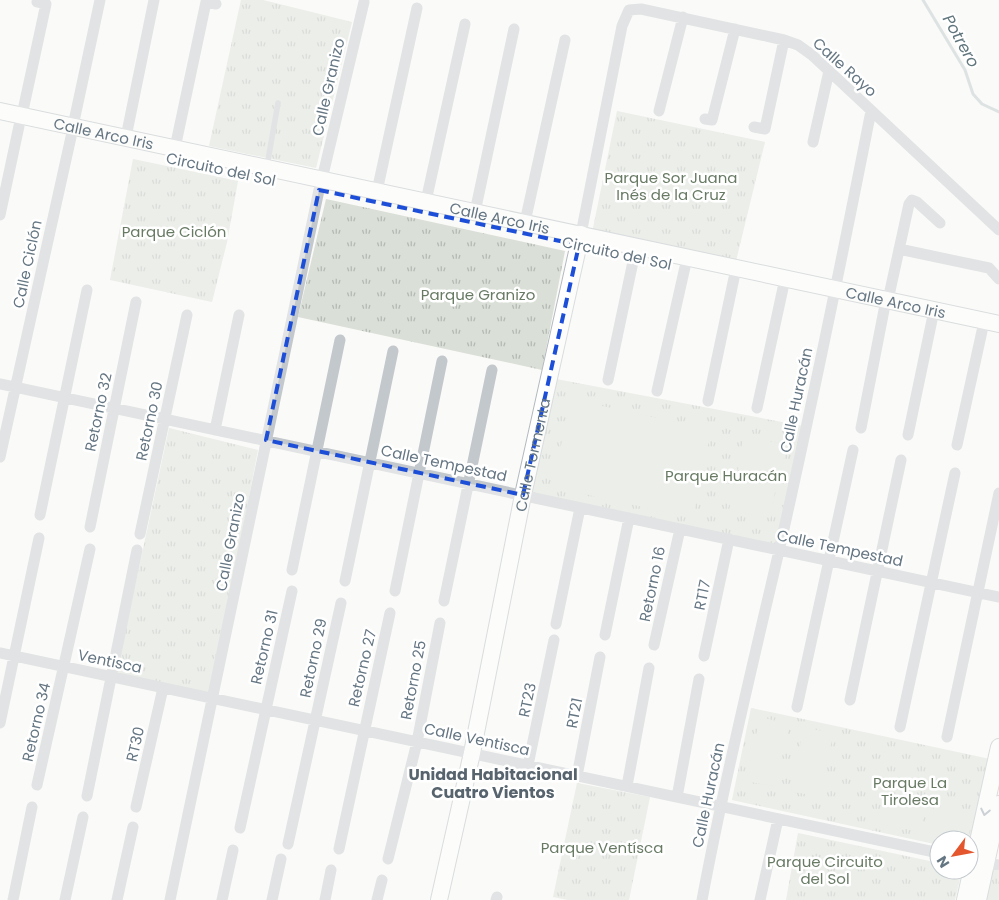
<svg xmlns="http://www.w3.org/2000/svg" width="999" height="900" font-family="Poppins,sans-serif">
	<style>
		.park { fill: url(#park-tufts) }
		.pitch { fill: #dadfd7 }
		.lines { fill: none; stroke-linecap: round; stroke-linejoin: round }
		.stream { stroke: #bbc7cb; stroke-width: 3 }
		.secondary-casing { stroke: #b3babf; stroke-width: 18 }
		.lane { stroke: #c3c8cc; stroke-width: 5.5 }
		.street { stroke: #c3c8cc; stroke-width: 11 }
		.secondary { stroke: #fff; stroke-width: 16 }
		.oneway { stroke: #939fa8 }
		.marked { fill: none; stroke: #1d4ed8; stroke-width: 4; stroke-dasharray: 10 6; stroke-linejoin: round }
		.labels { text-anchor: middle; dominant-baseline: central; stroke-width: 5; stroke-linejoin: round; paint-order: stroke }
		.street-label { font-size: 15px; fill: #657683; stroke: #fff }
		.park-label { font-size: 15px; fill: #687a64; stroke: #fff }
		.water-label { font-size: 16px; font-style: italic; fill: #60757c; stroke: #fff }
		.neighbourhood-label { font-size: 16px; font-weight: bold; fill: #57646e; stroke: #fff }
	</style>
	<defs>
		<pattern id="park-tufts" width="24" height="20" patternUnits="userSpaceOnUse" patternTransform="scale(1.25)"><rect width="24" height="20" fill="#dadfd7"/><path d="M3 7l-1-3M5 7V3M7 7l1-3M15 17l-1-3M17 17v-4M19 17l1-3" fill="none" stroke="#b4b9b4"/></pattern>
	</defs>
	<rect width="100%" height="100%" fill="#fafaf8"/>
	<path class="park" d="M241,0h22l89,22 -36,146 -107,-22z
		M617,111l148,31 -29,119 -144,-28z
		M133,159l105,22 -11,61 -15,60 -102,-22z
		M326,199l239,52 -23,119 -244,-53z
		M556,379l247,47 -24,124 -256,-55z
		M169,428l89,22 -47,244 -95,-19z
		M751,708l239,51 -21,92v-11h-30v5l-207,-45z
		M577,783l73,14 -21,103h-61l-15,-3z
		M798,833l141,30v7h23l-7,30h-169z
		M992,869l7,2v29h-13z"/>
	<path class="pitch" d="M571,399l140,31 -18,88 -141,-31z
		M743,437l43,7 -5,33 -43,-7z
		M735,479l41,7 -5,32 -42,-7z
		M764,718l21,5 4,3 -13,58 -3,2 -23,-4 -3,-3 12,-58z
		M806,728l23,4 4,4 -13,58 -3,2 -24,-4 -2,-3 12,-58z
		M886,798l39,8 -5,26 -39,-8z
		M934,806l39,8 -5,26 -39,-6z"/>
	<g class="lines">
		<path class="stream" d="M923,0l42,70 8,24 9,10 17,8"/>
		<g class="secondary-casing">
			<g id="secondary">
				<path id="s1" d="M0,111l999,213"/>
				<path id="s2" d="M439,900l33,-147 51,-258 58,-261"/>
				<path d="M965,900l34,-153"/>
				<path d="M978,900l21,-96"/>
			</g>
		</g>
		<path class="lane" d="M267,166l11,-63"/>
		<path class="street" d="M659,111l24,-94
			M22,115l24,-111 -9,-2
			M705,119l7,1 23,-91
			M73,126l27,-126
			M754,127l11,2 19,-89
			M126,137l28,-137
			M813,142l16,-71
			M175,148l31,-146 10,2
			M322,179l42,-177
			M377,191l40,-183
			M426,201l39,-177
			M475,212l39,-183
			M0,215l19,-89
			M525,222l40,-182
			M581,234l41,-208 7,-16 12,-1 143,31 14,5 14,10 187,175
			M899,249l90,19 10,11
			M888,300l21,-96 3,-4 5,2 23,21
			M608,380l26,-123
			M0,384l999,213
			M657,391l28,-124
			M708,401l26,-123
			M757,408l26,-120
			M861,428l23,-118
			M215,430l24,-115
			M908,435l24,-115
			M957,445l25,-114
			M0,457l71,-320
			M40,515l47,-225
			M90,527l46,-225
			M140,534l47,-219
			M292,570l48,-230
			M345,581l48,-230
			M395,591l47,-230
			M444,601l48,-231
			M556,624l24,-116
			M605,635l24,-117
			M654,645l26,-116
			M0,653l939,200
			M704,656l25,-117
			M850,700l51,-240
			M797,707l56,-257
			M0,723l39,-185
			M900,727l55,-254
			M947,737l52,-244
			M528,765l26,-125
			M577,776l23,-119
			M37,785l53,-236
			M627,786l22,-118
			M87,796l50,-246
			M677,797l22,-118
			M136,807l27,-119
			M240,828l52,-237
			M288,844l53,-241
			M339,849l51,-236
			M388,859l29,-117 23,-119
			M980,862l19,3
			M13,900l19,-93
			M65,900l18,-83
			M117,900l16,-73
			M170,900l149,-710
			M222,900l11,-50
			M272,900l9,-41
			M325,900l6,-30
			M377,900l5,-20
			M496,900l1,-3
			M702,900c22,-117 50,-233 77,-349 33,-146 63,-293 92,-440
			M760,900l18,-81"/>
		<use href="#secondary" class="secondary"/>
	</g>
	<defs><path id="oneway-chevron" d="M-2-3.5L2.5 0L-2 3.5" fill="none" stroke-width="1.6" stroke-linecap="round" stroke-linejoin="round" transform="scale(1.25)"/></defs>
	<use class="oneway" href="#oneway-chevron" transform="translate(985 812) rotate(102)"/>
	<path d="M0 0H999V900H0ZM319,190l260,55 -56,250 -257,-55z" fill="#fafaf8" fill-opacity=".55" fill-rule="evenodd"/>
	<path class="marked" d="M319,190l260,55 -56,250 -257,-55z"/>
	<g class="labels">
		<g class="street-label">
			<text transform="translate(845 67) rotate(42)">Calle Rayo</text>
			<text transform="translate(328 87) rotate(-77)">Calle Granizo</text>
			<text stroke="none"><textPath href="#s1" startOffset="106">Calle Arco Iris</textPath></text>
			<text transform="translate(221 169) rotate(12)">Circuito del Sol</text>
			<text stroke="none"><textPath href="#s1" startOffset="511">Calle Arco Iris</textPath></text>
			<text transform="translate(617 253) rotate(12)">Circuito del Sol</text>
			<text transform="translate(27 264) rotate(-78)">Calle Ciclón</text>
			<text stroke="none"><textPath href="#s1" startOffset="916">Calle Arco Iris</textPath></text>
			<text transform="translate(796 400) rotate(-78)">Calle Huracán</text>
			<text transform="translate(98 412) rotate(-78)">Retorno 32</text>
			<text transform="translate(149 421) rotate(-78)">Retorno 30</text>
			<text stroke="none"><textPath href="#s2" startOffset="455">Calle Tormenta</textPath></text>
			<text transform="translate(444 463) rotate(12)">Calle Tempestad</text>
			<text transform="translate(230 542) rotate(-79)">Calle Granizo</text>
			<text transform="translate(840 548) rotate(12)">Calle Tempestad</text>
			<text transform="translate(652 584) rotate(-78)">Retorno 16</text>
			<text transform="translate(702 595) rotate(-78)">RT17</text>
			<text transform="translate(264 647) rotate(-77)">Retorno 31</text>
			<text transform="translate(313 658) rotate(-78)">Retorno 29</text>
			<text transform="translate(110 661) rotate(12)">Ventisca</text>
			<text transform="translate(362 668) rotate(-77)">Retorno 27</text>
			<text transform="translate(413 680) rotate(-79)">Retorno 25</text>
			<text transform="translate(527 700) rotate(-78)">RT23</text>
			<text transform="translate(574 713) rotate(-79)">RT21</text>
			<text transform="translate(36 722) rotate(-77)">Retorno 34</text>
			<text transform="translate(477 739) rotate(12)">Calle Ventisca</text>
			<text transform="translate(135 744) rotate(-77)">RT30</text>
			<text transform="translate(708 795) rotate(-78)">Calle Huracán</text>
		</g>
		<g class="park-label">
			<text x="671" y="177">Parque Sor Juana<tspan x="671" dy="17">Inés de la Cruz</tspan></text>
			<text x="174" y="231">Parque Ciclón</text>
			<text x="478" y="294">Parque Granizo</text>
			<text x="726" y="475">Parque Huracán</text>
			<text x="910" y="782">Parque La<tspan x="910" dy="17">Tirolesa</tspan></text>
			<text x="602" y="847">Parque Ventísca</text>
			<text x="825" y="861">Parque Circuito<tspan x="825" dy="17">del Sol</tspan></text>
		</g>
		<g class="water-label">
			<text transform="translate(961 41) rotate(61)">Potrero</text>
		</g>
		<g class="neighbourhood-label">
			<text x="493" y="774">Unidad Habitacional<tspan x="493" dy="18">Cuatro Vientos</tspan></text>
		</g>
	</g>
	<g transform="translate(954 855) rotate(238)"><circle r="24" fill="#ffffff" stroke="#c1c8cd"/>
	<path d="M0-4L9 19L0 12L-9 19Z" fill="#e4572e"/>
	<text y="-8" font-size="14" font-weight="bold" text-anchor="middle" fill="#657683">N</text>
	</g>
</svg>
